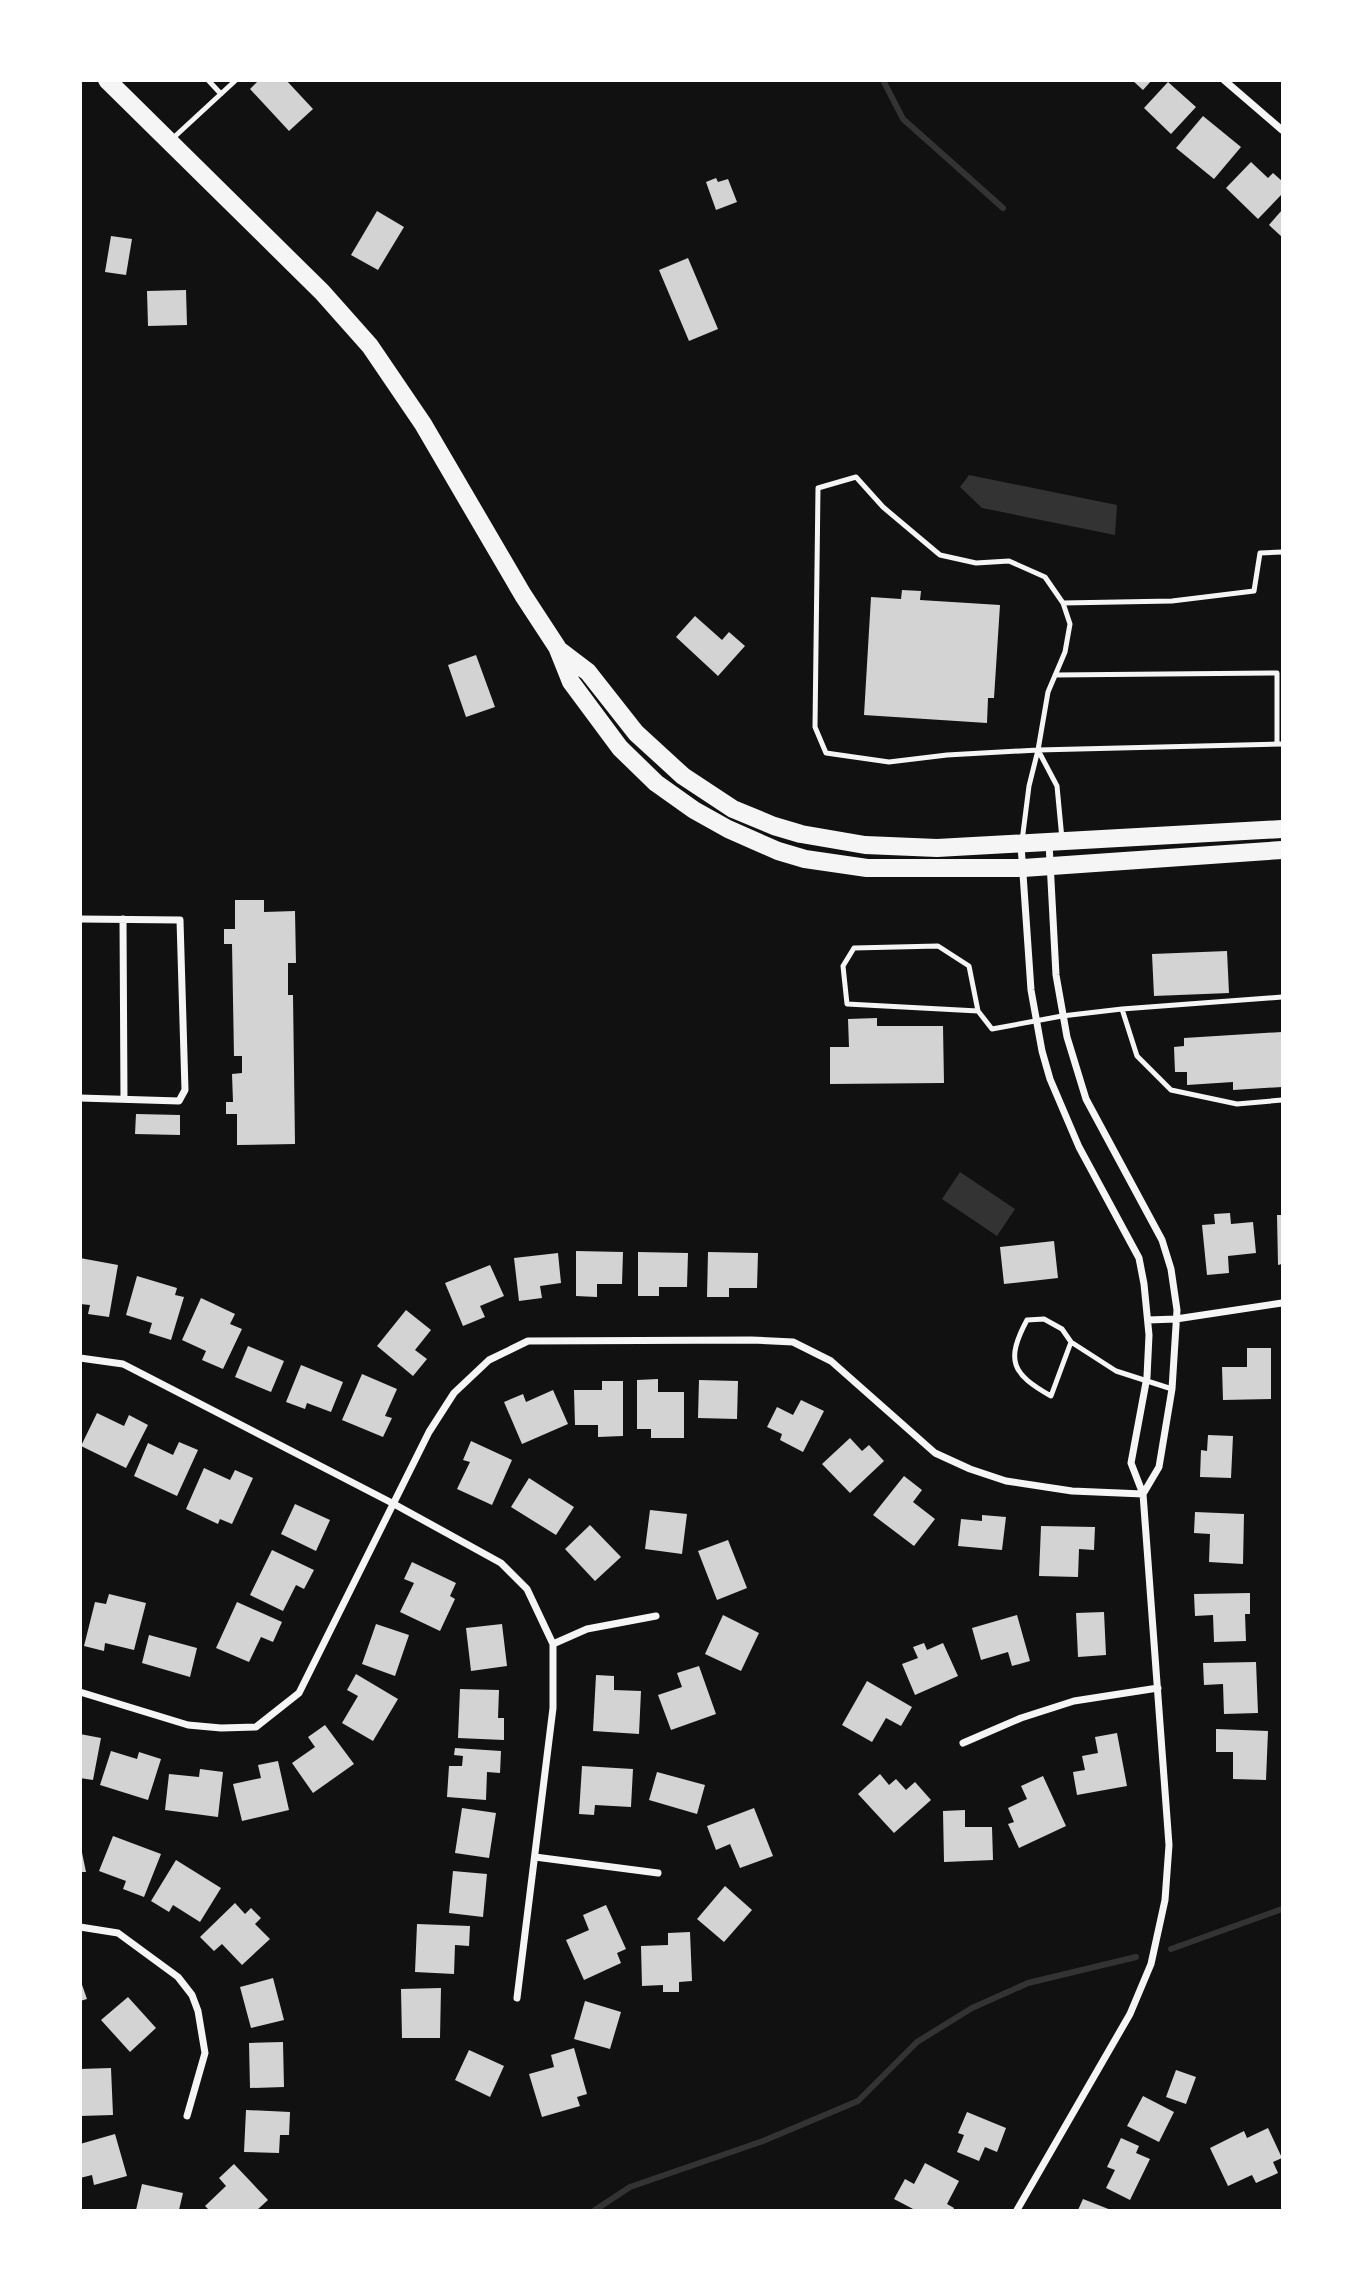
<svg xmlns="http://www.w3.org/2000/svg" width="1363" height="2291" font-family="Poppins,sans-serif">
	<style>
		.water { fill: #333 }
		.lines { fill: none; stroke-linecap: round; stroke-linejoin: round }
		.stream { stroke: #333; stroke-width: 6 }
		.building { fill: #d3d3d3 }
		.service { stroke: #f5f5f5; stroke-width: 5 }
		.minor { stroke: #f5f5f5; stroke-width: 7 }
		.primary { stroke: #f5f5f5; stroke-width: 18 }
	</style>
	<rect width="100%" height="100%" fill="#111"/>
	<path class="water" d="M969,475l148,30 -2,30 -133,-27 -22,-21z
		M960,1172l55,37 -18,27 -55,-37z"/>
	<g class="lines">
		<path class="stream" d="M883,80l20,39 100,89
			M1171,1949l111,-40
			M595,2210l35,-23 133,-46 95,-40 59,-59 55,-34 56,-25 108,-26"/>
	</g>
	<path class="building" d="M259,80h27l27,29 -24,22 -39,-42z
		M1132,80h20l-9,10z
		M1168,82l28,25 -25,27 -27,-26z
		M1203,116l38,31 -27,32 -38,-31z
		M1251,162l17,16 5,-5 9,8v13l-24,25 -32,-31z
		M716,178l2,4 10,-3 9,23 -21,8 -10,-28z
		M1282,210v27l-13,-12z
		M377,211l27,16 -26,43 -27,-15z
		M111,236l21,3 -6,36 -21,-3z
		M688,258l30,71 -29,12 -30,-71z
		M186,290l1,35 -39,1 -1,-35z
		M902,590l19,1 -1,9 80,5 -6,93h-6l-1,25 -123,-8 7,-118 30,2z
		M695,616l27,24 7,-8 16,14 -27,30 -42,-39z
		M476,655l19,52 -29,10 -18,-52z
		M235,900h29v12l31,-1 1,52h-8v32h5l2,149 -58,1v-31h-11v-12h7l-1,-28 10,-1v-17h-8l-2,-112h-8v-15h11z
		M1227,951l2,42 -75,3 -2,-42z
		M877,1018v8h66l1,57 -114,1v-37h19l-1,-28z
		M1282,1032v55l-49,3v-8l-46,3v-13h-12l-1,-25 10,-1v-8z
		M136,1114l44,1v20l-45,-1z
		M1230,1213l1,11 22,-2 3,31 -28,3 1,17 -22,2 -5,-50 13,-1 -1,-10z
		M1277,1215h5v49l-4,1z
		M1054,1241l4,37 -54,6 -4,-37z
		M576,1251l47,1 -1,32h-25v13l-21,-1z
		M638,1252l50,1 -1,34h-28v9h-21z
		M708,1252l50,1 -1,35h-28v9h-22z
		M558,1253l3,30 -21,3 2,12 -23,3 -5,-43z
		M80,1258l38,7 -9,52 -21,-3 2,-9 -10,-1z
		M490,1265l14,31 -24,10 5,11 -22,9 -18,-43z
		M137,1276l40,12 -2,7 9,2 -13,43 -22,-7 3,-10 -26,-8z
		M201,1298l34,16 -5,10 12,5 -19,40 -21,-9 4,-9 -24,-11z
		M406,1310l25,20 -16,20 12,9 -14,17 -36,-30z
		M248,1346l36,15 -13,31 -36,-15z
		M1247,1348h24v51l-48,1 -1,-33h25z
		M301,1365l42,17 -12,30 -24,-9 -2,6 -19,-7z
		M362,1374l35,15 -12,27 7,2 -9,19 -41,-17z
		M658,1379v13h26v46h-33v-9h-14v-49z
		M699,1380l39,1 -1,38 -39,-1z
		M602,1381h21v55l-25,1v-12h-23l-1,-35h28z
		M553,1390l15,34 -46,20 -18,-42 19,-8 3,8z
		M801,1400l23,11 -21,41 -23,-12 2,-6 -15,-7 10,-20 16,8z
		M97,1413l27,13 5,-11 19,10 -22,43 -45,-22z
		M1208,1435l25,1 -2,42 -31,-1 1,-27 6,1z
		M850,1438l12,13 7,-6 15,16 -34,32 -28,-29z
		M471,1441l41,19 -20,45 -35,-16 13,-27 -7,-2z
		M179,1442l19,8 -21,46 -43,-20 14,-33 25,12z
		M204,1468l26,12 5,-10 18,8 -21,46 -12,-5 -2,5 -32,-15z
		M904,1476l18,14 -9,12 22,17 -21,27 -41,-31z
		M529,1478l45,29 -18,28 -45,-28z
		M295,1504l35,16 -14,31 -35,-17z
		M650,1510l37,4 -5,40 -37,-5z
		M1195,1512l49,2 -1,50 -34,-2 1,-28 -16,-1z
		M982,1515l24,2 -4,33 -44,-4 3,-27 21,2z
		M590,1525l31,32 -26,24 -30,-32z
		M1041,1526l54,1 -1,23 -15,-1 -1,28 -39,-1z
		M728,1540l19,48 -30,12 -19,-49z
		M272,1550l42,20 -10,19 -8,-4 -13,26 -33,-16z
		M412,1562l44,21 -6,13 5,3 -15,32 -40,-19 14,-29 -10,-4z
		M1250,1593v21h-5l1,27 -32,1 -1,-27 -18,1 -1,-22z
		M109,1594l37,9 -12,47 -29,-7 -1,8 -20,-5 11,-44 11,2z
		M237,1602l45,20 -9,20 -12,-5 -12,25 -33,-14z
		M1104,1612l2,43 -28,2 -2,-44z
		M723,1615l36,18 -18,38 -36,-17z
		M1017,1615l13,46 -18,5 -4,-14 -27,8 -9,-32z
		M376,1624l33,11 -14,41 -33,-12z
		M502,1624l5,42 -36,5 -5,-43z
		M149,1635l48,13 -7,29 -48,-14z
		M924,1643l3,7 16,-7 15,33 -43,19 -13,-31 16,-6 -5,-11z
		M1256,1662l2,51 -34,1 -1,-30 -19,1 -1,-22z
		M699,1666l17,48 -45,16 -13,-35 24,-8 -5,-14z
		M356,1674l42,25 -25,42 -31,-18 16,-27 -11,-6z
		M596,1675l18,1v14l27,1 -2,43 -46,-3z
		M867,1681l45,26 -11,19 -15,-8 -14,24 -30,-17z
		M460,1689l39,1 -1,28h6v22l-46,-2z
		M325,1725l29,39 -41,29 -21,-30 23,-16 -7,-10z
		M1216,1729l52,2 -2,49 -33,-1v-27h-17z
		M1117,1733l10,53 -50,9 -4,-23 12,-2 -3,-14 16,-3 -3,-16z
		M80,1734l21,4 -8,42 -13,-2z
		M455,1748l46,3 -1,22 -13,-1 -1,28 -39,-3 2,-31h13l1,-10 -9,-1z
		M111,1751l26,8 2,-7 22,7 -13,41 -48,-15z
		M278,1761l11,49 -47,11 -9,-37 28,-6 -3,-13z
		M582,1766l51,3 -2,38 -36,-2 -1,10 -15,-1z
		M200,1769l23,3 -5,45 -53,-7 4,-36 30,3z
		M657,1772l48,13 -8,29 -48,-14z
		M880,1774l9,11 7,-6 10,11 9,-8 16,18 -37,33 -36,-39z
		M1043,1776l23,50 -47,22 -11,-24 6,-2 -6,-14 19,-9 -6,-13z
		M462,1808l34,5 -7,45 -34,-5z
		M754,1808l19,48 -33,12 -10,-24 -14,6 -9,-24z
		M965,1810v17h27l1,33 -49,2 -1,-51z
		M113,1836l48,18 -17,43 -21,-8 3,-8 -27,-10z
		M80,1843l6,29h-6z
		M176,1860l45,28 -21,34 -27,-17 -4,7 -18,-11z
		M453,1871l34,3 -4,43 -34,-4z
		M725,1886l27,24 -28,32 -27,-23z
		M235,1903l10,11 6,-6 10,10 -6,6 15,15 -28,26 -20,-21 -8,7 -14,-14z
		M606,1905l20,44 -9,4 4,10 -37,17 -18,-40 23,-10 -6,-15z
		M417,1924l53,2 -1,20 -14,-1 -1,29 -39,-2z
		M690,1932l2,49 -13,1v10h-16v-7l-21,1 -1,-40 27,-1v-12z
		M273,1978l11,42 -33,8 -11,-41z
		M80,1979l7,20 -7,2z
		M441,1988l-1,50h-38l-1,-49z
		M128,1997l28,31 -26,24 -29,-32z
		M585,2001l36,11 -11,37 -36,-10z
		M283,2042l1,45 -34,1 -1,-45z
		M574,2048l13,46 -10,3 3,9 -38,11 -13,-43 25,-7 -3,-12z
		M469,2050l35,16 -14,31 -35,-17z
		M111,2068l2,47 -33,1v-47z
		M1176,2070l20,7 -10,27 -20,-7z
		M1143,2096l31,16 -15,30 -32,-16z
		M246,2110l44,2 -1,23h-9l-1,18 -35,-1z
		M967,2112l39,16 -9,24 -12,-5 -6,14 -22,-9 7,-17 -6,-2z
		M1268,2128l14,30 -9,4 5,11 -22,10 -4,-8 -24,11 -18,-38 34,-17 3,7z
		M115,2134l12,42 -33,9 -2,-10 -12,3v-34z
		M1121,2138l18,8 -3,7 14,6 -20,41 -24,-12 9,-18 -8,-3z
		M925,2163l34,18 -12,23 7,4 -1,2h-38l-21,-11 11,-20 9,5z
		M234,2164l34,36 -11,10h-48l-4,-4 21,-20 -7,-8z
		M142,2184l41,9 -4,17h-43z
		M1083,2199l28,11h-33z"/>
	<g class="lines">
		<path class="service" d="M208,80l13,14
			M171,140l65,-60
			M1063,603l109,-2 82,-10 6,-38 22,-1
			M1055,675l222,-2v71
			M1038,750l10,-58 17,-40 5,-28 -7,-21 -18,-26 -36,-16 -33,2 -36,-8 -57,-48 -27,-30 -38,11 -3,239 11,26 63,9 58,-7 91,-5 244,-6
			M1022,841l7,-55 9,-36 19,36 5,53
			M1122,1009l160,-12
			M978,1011l-131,-7 -4,-38 11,-18 84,-2 31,20 9,45 14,18 70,-13 60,-7 15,47 34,34 66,14 45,-4
			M1071,1342l-20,54c-39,-22 -46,-35 -24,-76l17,-1 18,10 9,13 45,29 56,18"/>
		<path class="minor" d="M1224,80l58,50
			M1049,843l7,132 11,62 19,62 76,141 9,29 6,41 -5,79 -13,78 -16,27
			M80,919l100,1 5,170 -6,11 -99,-3
			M123,919l1,180
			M1148,1320l28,-1 106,-16
			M80,1358l43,6 97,50 174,90 107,59 26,26 26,55v64l-36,290
			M553,1644l34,-15 69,-13
			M80,1692l108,33 33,3 35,-1 43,-34 130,-261 25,-39 35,-33 39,-19 223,-1 42,2 38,19 104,92 35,16 36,12 66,10 71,3
			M963,1743l58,-25 53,-17 84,-13
			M535,1857l123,16
			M80,1927l38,6 60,44 14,18 6,16 7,42 -18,63
			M1017,2210l113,-196 21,-50 14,-64 4,-55 -26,-351 -12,-31 16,-86 2,-42 -5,-51 -5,-26 -60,-111 -29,-68 -8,-28 -11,-61 -10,-145"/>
		<path class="primary" d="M107,80l215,212 48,54 53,78 100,171 34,52 14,35 49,66 36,35 38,27 34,19 50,22 27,8 62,9h156l259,-18
			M559,650l29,22 48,61 47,43 50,33 41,17 27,8 64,11 72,3 345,-19"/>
	</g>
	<rect width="1363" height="2291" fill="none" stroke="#ffffff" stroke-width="164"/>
</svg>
